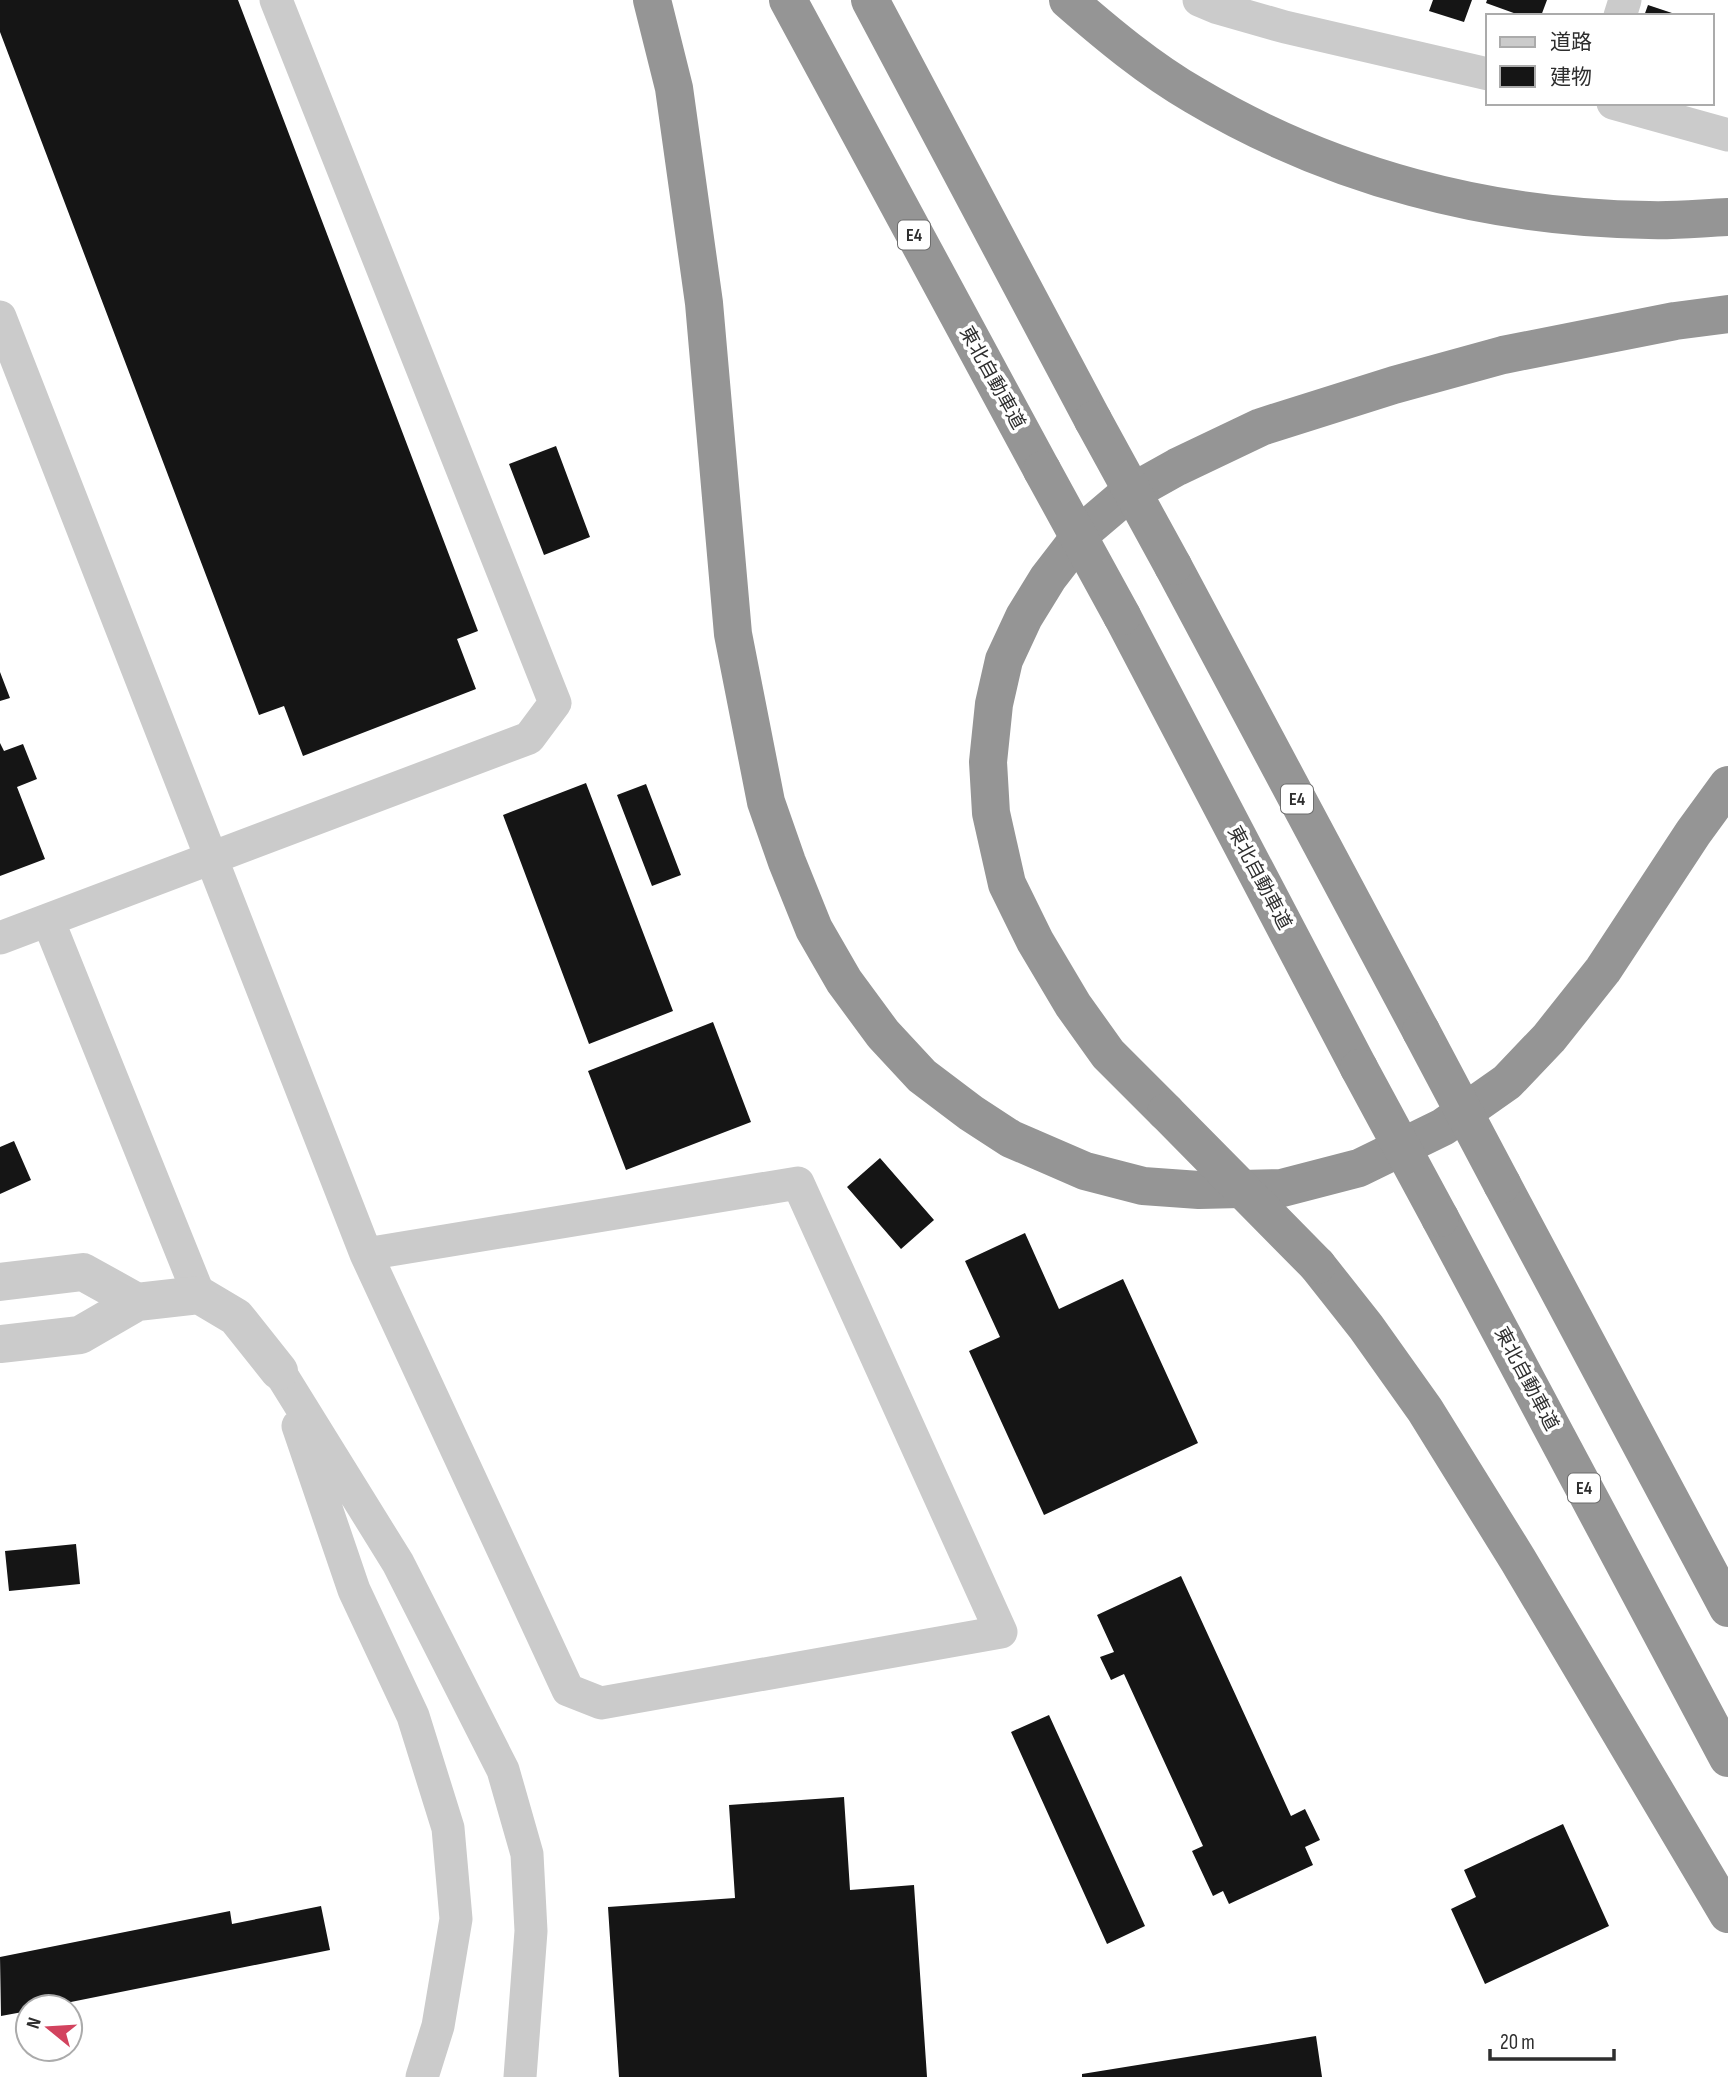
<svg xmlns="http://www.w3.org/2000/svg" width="1728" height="2077" font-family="'Sofia Sans Condensed','Noto Sans JP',sans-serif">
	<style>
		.building { fill: #151515 }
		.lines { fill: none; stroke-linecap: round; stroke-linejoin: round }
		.minor { stroke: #cbcbcb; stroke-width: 33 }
		.tertiary { stroke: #cbcbcb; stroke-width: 38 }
		.motorway { stroke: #959595; stroke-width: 38 }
		.motorway-bridge { stroke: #959595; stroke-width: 38 }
		.labels { text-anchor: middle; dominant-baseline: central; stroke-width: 7; stroke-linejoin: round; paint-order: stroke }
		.shield { fill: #fff; stroke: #6d6d6d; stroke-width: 2 }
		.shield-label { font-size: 18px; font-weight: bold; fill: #2e2e2e }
		.street-label { font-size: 19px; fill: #2e2e2e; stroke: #fff }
	</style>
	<rect width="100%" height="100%" fill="#fff"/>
	<path class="building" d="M0,0h238l240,631 -21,8 19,50 -173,67 -19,-50 -25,9 -259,-683z
		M1433,0h39l-8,22 -35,-11z
		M1487,0h60l-6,16h-19l-36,-13z
		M1648,5l30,10v1h-34z
		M556,446l34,91 -46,18 -35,-91z
		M0,672l10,26 -10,3z
		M0,743l4,8 19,-7 14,35 -20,8 28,72 -45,17z
		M586,783l87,228 -84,33 -86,-229z
		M646,784l35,91 -29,11 -35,-91z
		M713,1022l38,100 -125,48 -38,-99z
		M14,1141l17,39 -31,14v-47z
		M880,1158l54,62 -33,29 -54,-62z
		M1025,1233l34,76 64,-30 75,164 -154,72 -75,-164 31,-14 -35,-76z
		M76,1544l4,40 -71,7 -4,-40z
		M1181,1576l110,240 14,-7 15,31 -15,7 8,18 -84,39 -6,-13 -10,5 -21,-45 11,-5 -79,-172 -13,6 -11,-23 14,-5 -17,-37z
		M1049,1715l96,211 -38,18 -96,-212z
		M844,1797l6,93 64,-5 13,192h-308l-11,-170 127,-9 -6,-93z
		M1563,1824l46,102 -124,58 -34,-75 25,-12 -12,-27z
		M321,1906l9,44 -284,57h-18v4l-27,5 -1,-59 230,-46 2,13z
		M1316,2036l6,41h-240v-3z"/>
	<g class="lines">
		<path class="minor" d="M1199,0l19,8 67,19 203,47
			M1620,16l5,-16
			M1613,103l115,32
			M0,317l366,937 202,436 33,13 400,-71 -203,-449 -432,71
			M48,920l151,375
			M0,938l529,-200 26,-35 -279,-703
			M279,1371l119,192 105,207 24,84 4,77 -11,146
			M298,1426l56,164 59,126 35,112 8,91 -18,107 -16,51"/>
		<path class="tertiary" d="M0,1282l83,-10 54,30
			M0,1344l80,-9 57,-33 62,-7 37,22 43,54"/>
		<path class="motorway" d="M652,0l22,88 30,215 29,331 33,168 21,60 27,67 30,52 39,53 39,42 49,37 40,26 74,32 58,15 56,4 83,-2 77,-20 84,-41 64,-45 42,-44 54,-68 90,-137 35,-48
			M788,0l254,470
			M870,0l223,420
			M1068,0c39,34 81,69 126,95 138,82 295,123 455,125 26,1 53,-2 79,-3
			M1173,566l248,465
			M1122,616l237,452
			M1166,1112l-58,-58 -35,-49 -38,-64 -28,-57 -16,-71 -3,-51 6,-58 10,-44 20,-43 24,-39 37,-48 40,-34 52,-29 84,-40 133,-42 109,-30 172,-34 53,-7
			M1502,1184l226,424
			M1440,1218l288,540
			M1317,1265l49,62 59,83 93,150 210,354"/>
		<path class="motorway-bridge" d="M1093,420l80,146
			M1042,470l80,146
			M1421,1031l81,153
			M1359,1068l81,150
			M1166,1112l151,153"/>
	</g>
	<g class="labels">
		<g class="shield">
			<rect x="898" y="220.5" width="32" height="29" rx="5"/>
			<rect x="1281" y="784.5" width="32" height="29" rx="5"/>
			<rect x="1568" y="1473.5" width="32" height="29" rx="5"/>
		</g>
		<g class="shield-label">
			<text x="914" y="235">E4</text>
			<text x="1297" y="799">E4</text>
			<text x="1584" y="1488">E4</text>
		</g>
		<g class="street-label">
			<text transform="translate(992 378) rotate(61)">東北自動車道</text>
			<text transform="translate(1259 878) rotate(62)">東北自動車道</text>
			<text transform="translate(1526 1379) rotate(62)">東北自動車道</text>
		</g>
	</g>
	<rect x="1486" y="14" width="228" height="91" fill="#ffffff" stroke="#ababab" stroke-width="2"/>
	<rect x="1500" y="37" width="35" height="10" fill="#cbcbcb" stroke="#ababab" stroke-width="2"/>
	<text x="1550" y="49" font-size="21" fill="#2e2e2e">道路</text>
	<rect x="1500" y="66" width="35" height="21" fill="#151515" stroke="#ababab" stroke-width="2"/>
	<text x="1550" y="84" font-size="21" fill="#2e2e2e">建物</text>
	<g transform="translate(49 2028) rotate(288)"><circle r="33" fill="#ffffff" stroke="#ababab" stroke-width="2"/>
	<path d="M0-5L12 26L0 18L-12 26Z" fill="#d2435e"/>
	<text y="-10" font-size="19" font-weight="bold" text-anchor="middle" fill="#2e2e2e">N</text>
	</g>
	<path d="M1490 2049v10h124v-10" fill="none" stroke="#2e2e2e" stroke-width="3.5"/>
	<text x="1500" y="2049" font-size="21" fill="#2e2e2e" stroke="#ffffff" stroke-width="5" paint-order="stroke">20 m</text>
</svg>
